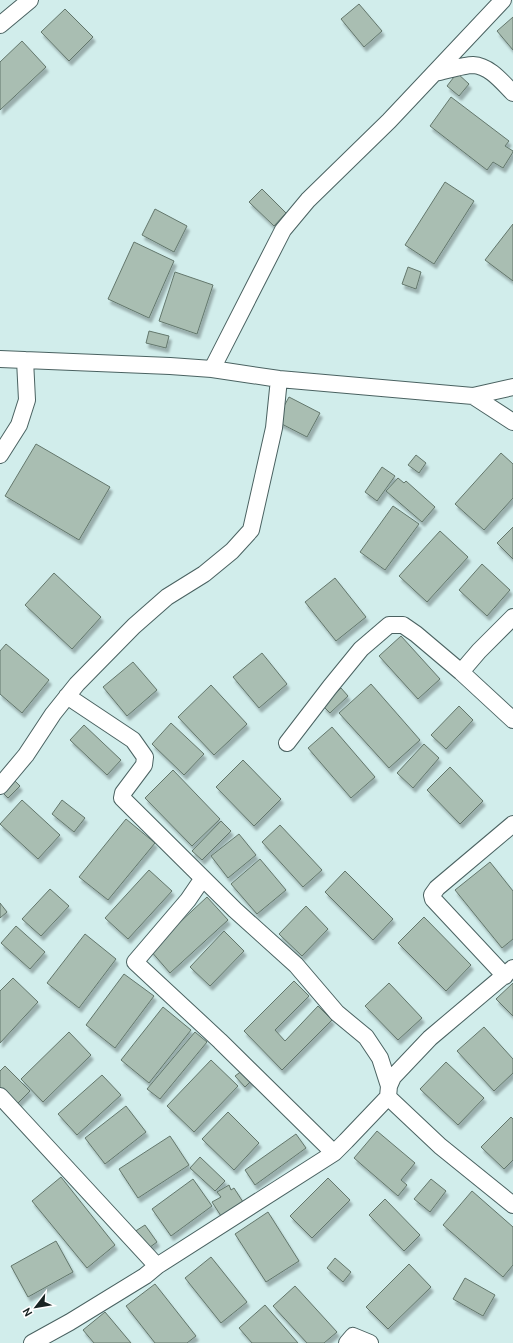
<svg xmlns="http://www.w3.org/2000/svg" width="513" height="1343" font-family="Cabin,sans-serif">
	<style>
		.building { fill: #a9beb2; stroke: #63776c; filter: url(#shadow) }
		.lines { fill: none; stroke-linecap: round; stroke-linejoin: round }
		.minor-casing { stroke: #4a6261; stroke-width: 18 }
		.minor { stroke: #fff; stroke-width: 16 }
	</style>
	<defs>
		<filter id="shadow"><feDropShadow dx="2.5" dy="4.5" stdDeviation="1" flood-color="#0004"/></filter>
	</defs>
	<rect width="100%" height="100%" fill="#d1edeb"/>
	<path class="building" d="M359,4l23,27 -18,16 -23,-28z
		M65,9l28,28 -24,24 -28,-29z
		M513,17v33l-16,-19z
		M22,41l24,26 -46,43v-48z
		M457,73l12,11 -10,12 -12,-10z
		M451,97l58,44 -4,5 8,5v1l-10,16 -10,-6 -6,8 -57,-44z
		M445,182l29,19 -40,63 -29,-19z
		M262,189l24,24 -12,13 -25,-24z
		M155,209l32,17 -13,26 -32,-17z
		M513,224v57l-28,-21z
		M134,242l40,19 -25,57 -41,-19z
		M408,267l13,5 -5,17 -14,-5z
		M175,272l38,13 -16,49 -38,-13z
		M149,331l20,5 -3,12 -20,-5z
		M289,397l31,16 -13,24 -31,-16z
		M36,444l74,43 -31,53 -74,-44z
		M501,453l12,11v34l-29,32 -29,-26z
		M416,455l10,8 -7,10 -11,-8z
		M382,467l13,9 -18,25 -12,-9z
		M398,478l6,5 2,-2 29,26 -13,15 -36,-31z
		M393,506l26,18 -34,46 -25,-18z
		M513,527v32l-16,-16z
		M440,531l28,26 -41,45 -28,-26z
		M482,564l28,26 -23,26 -28,-26z
		M54,573l47,44 -29,32 -47,-44z
		M335,578l31,39 -30,24 -31,-39z
		M401,636l39,43 -22,20 -39,-43z
		M6,644l43,36 -27,33 -22,-19v-43z
		M262,653l25,31 -28,24 -26,-31z
		M133,662l24,28 -30,26 -24,-29z
		M371,684l49,56 -31,28 -50,-55z
		M211,685l36,39 -33,31 -36,-38z
		M341,688l7,8 -18,17 -7,-7z
		M459,706l14,14 -27,29 -15,-14z
		M171,723l33,31 -20,21 -32,-31z
		M84,725l37,35 -14,15 -37,-35z
		M332,727l43,50 -24,21 -43,-50z
		M424,744l15,14 -26,30 -16,-15z
		M243,760l38,39 -27,27 -38,-39z
		M450,767l33,34 -23,23 -33,-34z
		M173,770l47,49 -28,27 -47,-48z
		M13,779l7,7 -12,12 -7,-7z
		M22,800l38,35 -22,24 -38,-35z
		M62,800l23,18 -11,14 -22,-18z
		M126,819l29,24 -47,57 -29,-23z
		M221,821l10,10 -29,29 -10,-9z
		M280,825l42,45 -19,17 -41,-45z
		M239,834l17,21 -28,23 -17,-22z
		M260,859l26,31 -29,24 -26,-30z
		M490,862l23,29v48l-11,9 -47,-58z
		M149,870l23,21 -44,48 -23,-21z
		M345,871l48,48 -20,21 -48,-48z
		M50,889l19,17 -28,30 -19,-17z
		M207,897l21,23 -58,53 -20,-23z
		M0,903l7,9 -7,6z
		M306,906l22,23 -26,27 -23,-22z
		M424,917l47,48 -25,26 -48,-48z
		M16,926l29,26 -15,17 -29,-26z
		M224,931l20,20 -34,35 -20,-19z
		M85,934l31,25 -37,49 -32,-25z
		M124,974l30,22 -39,52 -29,-23z
		M13,978l25,24 -38,41v-52z
		M294,981l15,15 -34,34 10,11 33,-35 14,14 -50,50 -38,-39z
		M389,983l33,35 -24,22 -33,-34z
		M513,983v33l-17,-17z
		M163,1007l28,23 -42,53 -28,-23z
		M484,1027l29,32v14l-19,18 -37,-40z
		M69,1032l22,23 -48,47 -22,-23z
		M195,1032l12,10 -47,57 -13,-10z
		M211,1060l27,26 -44,46 -27,-26z
		M446,1062l38,36 -26,27 -38,-36z
		M5,1066l25,25 -13,13 -17,-17v-16z
		M243,1070l9,10 -7,7 -10,-11z
		M102,1075l19,20 -44,40 -19,-21z
		M126,1106l20,26 -41,32 -20,-26z
		M228,1112l31,31 -25,27 -32,-31z
		M511,1117l2,2v41l-9,9 -23,-22z
		M377,1131l38,32 -14,17 6,5 -9,11 -44,-38z
		M296,1134l10,14 -51,37 -10,-15z
		M170,1136l19,29 -51,33 -19,-29z
		M200,1157l25,24 -10,10 -25,-23z
		M61,1177l54,68 -28,23 -55,-67z
		M328,1178l22,22 -38,38 -22,-22z
		M193,1179l19,27 -41,30 -19,-27z
		M431,1179l15,12 -16,21 -16,-13z
		M229,1185l2,5 3,-2 9,14 -22,14 -9,-14 9,-5 -4,-5z
		M472,1191l41,36v38l-10,12 -60,-52z
		M385,1199l35,36 -16,16 -35,-36z
		M268,1212l31,49 -33,21 -31,-48z
		M145,1225l12,17 -11,8 -12,-18z
		M56,1241l17,31 -45,25 -17,-31z
		M211,1257l36,45 -26,21 -36,-45z
		M335,1258l16,14 -8,10 -16,-14z
		M409,1264l22,23 -43,42 -22,-22z
		M465,1278l30,17 -12,21 -30,-17z
		M155,1284l41,52 -9,7h-32l-29,-37z
		M295,1286l42,46 -13,11h-17l-34,-37z
		M265,1305l33,38h-46l-13,-15z
		M105,1312l26,31h-37l-11,-13z"/>
	<g class="lines">
		<g class="minor-casing">
			<path id="minor" d="M0,25l30,-25
				M435,73c10,-2 29,-8 38,-8 17,1 29,17 40,28
				M0,359l170,7 42,3 67,10 194,17 40,-9
				M212,369l71,-139 25,-30 81,-79 114,-121
				M473,396l40,26
				M0,455l19,-30 8,-25 -2,-40
				M461,672l18,-21 34,-34
				M67,696l66,44 12,17 -1,8 -21,28 -1,5 113,112 61,55 41,48 29,24 14,21 9,28
				M287,743l43,-56 31,-38 28,-24h14l13,9 45,38 52,48
				M0,786l26,-31 27,-41 24,-30 57,-58 33,-29 37,-23 28,-23 19,-21 23,-102 5,-49
				M203,878l-15,22 -53,62 85,79 114,112
				M505,976l-72,-77 -1,-4 5,-7 76,-64
				M0,1096l157,170
				M388,1097l52,49 73,59
				M32,1343l38,-21 75,-46 12,-10 177,-113 12,-12 42,-44 1,-11 4,-9 37,-39 83,-70
				M347,1343l6,-7 17,7"/>
		</g>
		<use href="#minor" class="minor"/>
	</g>
	<g transform="translate(36 1307) rotate(239)" stroke="#ffffff" stroke-width="3" paint-order="stroke">
	<path d="M0-3L7 15L0 10L-7 15Z" fill="#192423"/>
	<text y="-6" font-size="11" font-weight="bold" text-anchor="middle" fill="#192423">N</text>
	</g>
</svg>
